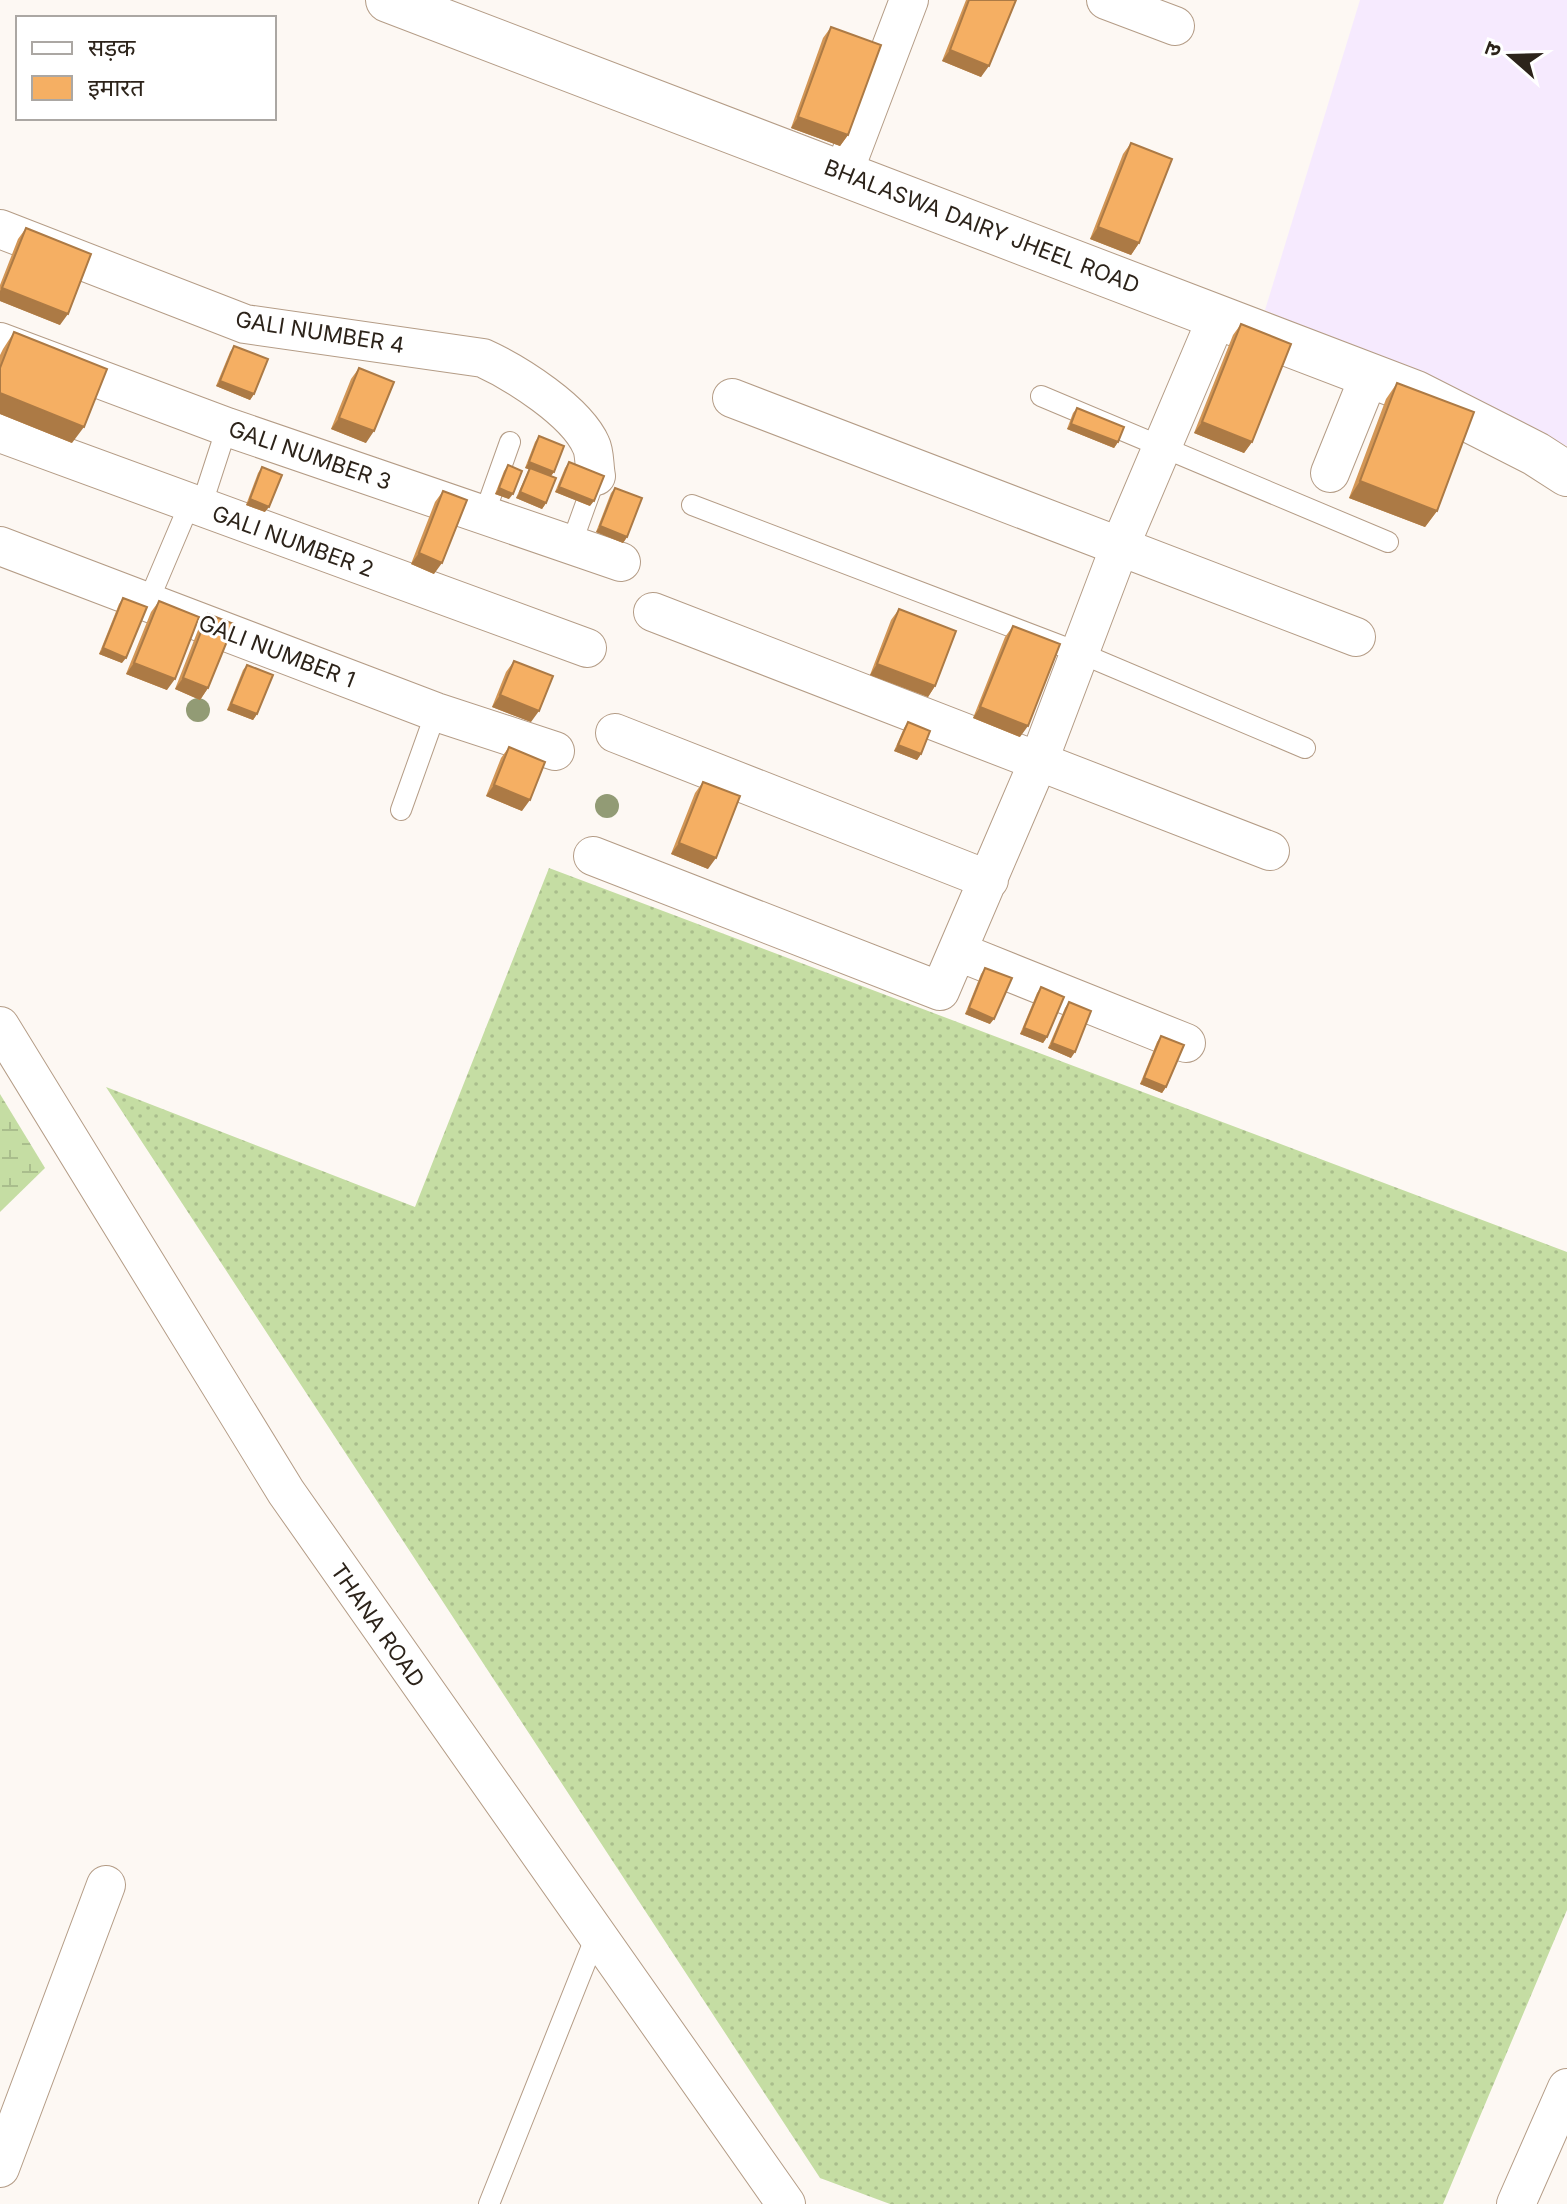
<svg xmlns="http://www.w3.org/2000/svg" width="1567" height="2204" font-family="Inter,'Noto Sans Devanagari',sans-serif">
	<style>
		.industrial { fill: #f6eafe }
		.grass { fill: url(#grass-dots) }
		.wetland { fill: url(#wetland-marsh) }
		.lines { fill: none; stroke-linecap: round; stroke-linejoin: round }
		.service-casing { stroke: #b49c86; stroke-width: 22 }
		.minor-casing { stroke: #b49c86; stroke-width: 40 }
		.tertiary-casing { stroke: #b49c86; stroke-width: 46 }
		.service { stroke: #fff; stroke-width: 20 }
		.minor { stroke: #fff; stroke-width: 38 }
		.tertiary { stroke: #fff; stroke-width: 44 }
		.tree { fill: #929b75 }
		.wall { fill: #d39655 }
		.shaded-wall { fill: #ac7a45 }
		.building { fill: #f5af63; stroke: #ac7a45; stroke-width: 2 }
		.labels { text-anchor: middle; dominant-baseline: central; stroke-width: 6; stroke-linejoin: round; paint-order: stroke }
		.street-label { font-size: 22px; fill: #2c231a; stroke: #fff }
	</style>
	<defs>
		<pattern id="grass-dots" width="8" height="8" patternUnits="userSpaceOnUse" patternTransform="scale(2)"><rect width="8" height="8" fill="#c5dda3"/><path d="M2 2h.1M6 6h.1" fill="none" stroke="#a9bd8c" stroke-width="1.8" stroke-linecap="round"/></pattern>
		<pattern id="wetland-marsh" width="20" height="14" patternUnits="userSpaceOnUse" patternTransform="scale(2)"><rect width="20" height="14" fill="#c5dda3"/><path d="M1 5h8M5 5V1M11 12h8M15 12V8" fill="none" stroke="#a9bd8c"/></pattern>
	</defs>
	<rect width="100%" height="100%" fill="#fdf8f3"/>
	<path class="industrial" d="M1360,0h207v446l-302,-136z"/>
	<path class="grass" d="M549,868l1018,384v658l-124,294h-553l-70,-26 -714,-1091 309,120z"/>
	<path class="wetland" d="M0,1094l45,74 -45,44z"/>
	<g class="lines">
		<g class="service-casing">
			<path id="service" d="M1041,396l347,146
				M692,505l388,148 225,95
				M201,507l26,-80
				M484,515l26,-73
				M571,545l23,-64
				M148,602l42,-99
				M401,810l35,-98
				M489,2204l107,-268"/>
		</g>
		<g class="minor-casing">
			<path id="minor" d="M1106,0l69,26
				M843,174l66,-174
				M0,229l245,95 238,34c33,15 93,53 108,87 4,8 3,22 5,31
				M0,342l227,85 394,135
				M732,398l624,239
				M0,433l587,215
				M1330,473l40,-99
				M0,546l436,166 119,39
				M653,612l617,239
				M615,733l374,147
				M593,856l347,135 99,-231 81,-214 98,-231
				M959,952l227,91
				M0,1026l286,466 500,712
				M0,2168l106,-283
				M1516,2204l51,-116"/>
		</g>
		<g class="tertiary-casing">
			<path id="tertiary" d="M388,0l1028,393 120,61 31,20"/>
		</g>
		<use href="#service" class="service"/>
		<use href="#minor" class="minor"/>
		<use href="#tertiary" class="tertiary"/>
	</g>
	<g class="tree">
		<circle cx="198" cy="710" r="12"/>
		<circle cx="607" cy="806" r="12"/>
	</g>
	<path class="wall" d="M966,0h50l-35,77 -39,-16z
		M831,27l17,108 -8,11 -49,-18 32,-90z
		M1131,143l8,100 -8,12 -41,-16 33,-85z
		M26,228l34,97 -60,-24v-16l18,-46z
		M1241,324l11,118 -8,11 -50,-20 39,-98z
		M14,332l58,111 -72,-29v-59l3,-6z
		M234,346l20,48 -4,6 -34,-14 14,-34z
		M359,368l7,75 -35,-14 20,-50z
		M1397,383l40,128 -12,16 -76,-29 37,-99z
		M1077,408l41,34 -4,6 -47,-19 6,-16z
		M539,436l15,36 -3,4 -5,27 -4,6 -26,-11 13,-29 -4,-1 10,-26z
		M569,462l21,44 -35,-14 10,-24z
		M508,465l1,34 -14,-5 9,-23z
		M262,467l3,45 -19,-7 12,-32z
		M615,488l12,49 -4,6 -27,-11 15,-39z
		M443,491l-9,83 -23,-10 24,-62z
		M123,598l-1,65 -23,-9 20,-50z
		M159,601l8,89 -41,-16 25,-62z
		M899,609l36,77 -7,11 -58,-22 21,-55z
		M208,614v74l-8,12 -25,-11 25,-64z
		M1013,626l7,111 -47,-19 32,-81z
		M514,661l17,61 -39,-15 14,-35z
		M247,665l10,49 -4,6 -26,-10 16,-40z
		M908,722l13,32 -4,6 -23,-9 10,-23z
		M509,747l13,64 -36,-15 15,-38z
		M703,782l5,87 -37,-15 24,-61z
		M985,968l5,56 -25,-10 16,-40z
		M1041,987l6,50 -4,6 -23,-9 17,-41z
		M1069,1002l2,56 -23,-10 17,-40z
		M1161,1036l5,51 -4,6 -22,-9 17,-42z"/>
	<path class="shaded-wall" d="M950,50l39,16 -8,11 -39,-16z
		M798,117l50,18 -8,11 -49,-18z
		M1098,227l41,16 -8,12 -41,-16z
		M2,288l66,26 -8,11 -60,-24v-10z
		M220,381l34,13 -4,6 -34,-14z
		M0,393l84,34 -12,16 -72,-29z
		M339,418l35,13 -8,12 -35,-14z
		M1202,422l50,20 -8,11 -50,-20z
		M1071,424l47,18 -4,6 -47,-19z
		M529,462l25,10 -4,5 -25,-9z
		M1360,481l77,30 -12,16 -76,-29z
		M559,487l35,14 -4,5 -35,-14z
		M499,488l14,6 -4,5 -14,-5z
		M520,492l26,11 -4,6 -26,-11z
		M250,499l19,8 -4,5 -19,-7z
		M600,526l27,11 -4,6 -27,-11z
		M419,553l23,10 -8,11 -23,-10z
		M103,648l23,10 -4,5 -23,-9z
		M134,663l41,16 -8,11 -41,-16z
		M877,664l58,22 -7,11 -58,-22z
		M183,678l25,10 -8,12 -25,-11z
		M500,695l39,16 -8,11 -39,-15z
		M231,704l26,10 -4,6 -26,-10z
		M980,707l48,19 -8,11 -47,-19z
		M898,745l23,9 -4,6 -23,-9z
		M494,785l36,15 -8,11 -36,-15z
		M679,843l37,15 -8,11 -37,-15z
		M969,1008l25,11 -4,5 -25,-10z
		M1024,1028l23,9 -4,6 -23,-9z
		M1052,1043l23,9 -4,6 -23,-10z
		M1144,1078l22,9 -4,6 -22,-9z"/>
	<path class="building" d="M969,0h47l-27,66 -39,-16z
		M831,27l50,18 -33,90 -50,-18z
		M1131,143l41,16 -33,84 -41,-16z
		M26,228l65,26 -23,60 -66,-26z
		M1241,324l50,20 -39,98 -50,-20z
		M14,332l93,37 -23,58 -84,-34v-25z
		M234,346l34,13 -14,35 -34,-13z
		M359,368l35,14 -20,49 -35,-13z
		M1397,383l77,29 -37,99 -77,-30z
		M1077,408l47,19 -6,15 -47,-18z
		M539,436l25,10 -10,26 -25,-10z
		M569,462l35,14 -10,25 -35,-14z
		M508,465l14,6 -9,23 -14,-6z
		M262,467l20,8 -13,32 -19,-8z
		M530,468l26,10 -10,25 -26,-11z
		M615,488l27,10 -15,39 -27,-11z
		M443,491l24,9 -25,63 -23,-10z
		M123,598l24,9 -21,51 -23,-10z
		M159,601l40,16 -24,62 -41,-16z
		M899,609l57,22 -21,55 -58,-22z
		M208,614l26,10 -26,64 -25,-10z
		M1013,626l47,18 -32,82 -48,-19z
		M514,661l39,15 -14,35 -39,-16z
		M247,665l26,10 -16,39 -26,-10z
		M908,722l22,9 -9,23 -23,-9z
		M509,747l36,15 -15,38 -36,-15z
		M703,782l37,14 -24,62 -37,-15z
		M985,968l27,10 -18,41 -25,-11z
		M1041,987l23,10 -17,40 -23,-9z
		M1069,1002l22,9 -16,41 -23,-9z
		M1161,1036l23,9 -18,42 -22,-9z"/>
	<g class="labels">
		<g class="street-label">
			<text transform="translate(982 226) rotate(21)">BHALASWA DAIRY JHEEL ROAD</text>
			<text transform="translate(320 332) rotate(9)">GALI NUMBER 4</text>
			<text transform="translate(310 455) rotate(19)">GALI NUMBER 3</text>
			<text transform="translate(293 541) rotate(20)">GALI NUMBER 2</text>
			<text transform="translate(277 651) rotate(21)">GALI NUMBER 1</text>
			<text transform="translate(378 1625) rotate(55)">THANA ROAD</text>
		</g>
	</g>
	<rect x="16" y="16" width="260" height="104" fill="#ffffff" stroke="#aba7a3" stroke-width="2"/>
	<rect x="32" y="42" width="40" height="12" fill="#ffffff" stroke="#aba7a3" stroke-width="2"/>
	<text x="88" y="56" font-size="24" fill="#2c231a">सड़क</text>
	<rect x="32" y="76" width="40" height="24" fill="#f5af63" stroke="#aba7a3" stroke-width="2"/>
	<text x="88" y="96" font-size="24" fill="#2c231a">इमारत</text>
	<g transform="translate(1511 56) rotate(290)" stroke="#ffffff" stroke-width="6" paint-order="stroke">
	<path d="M0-6L14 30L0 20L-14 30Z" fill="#2c231a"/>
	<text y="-12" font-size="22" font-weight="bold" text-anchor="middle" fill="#2c231a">उ</text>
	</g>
</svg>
